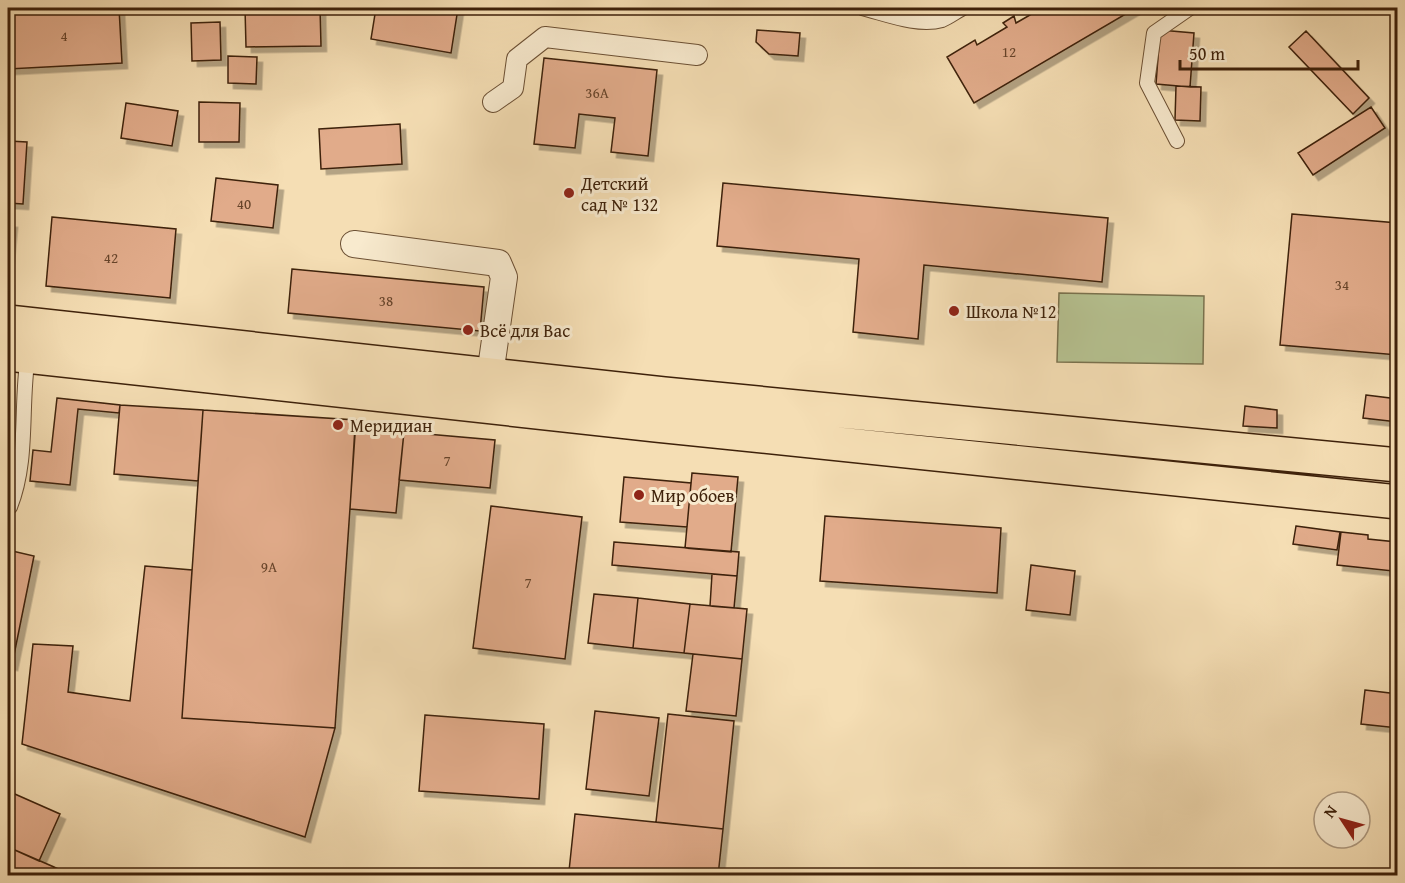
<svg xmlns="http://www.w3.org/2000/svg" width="1405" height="883" font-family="'Gentium Book Plus',serif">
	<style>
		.green { fill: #b6c291; stroke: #7a724e; stroke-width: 1.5 }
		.building { fill: #e1ab8a; stroke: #3e210a; stroke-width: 1.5; filter: url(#shadow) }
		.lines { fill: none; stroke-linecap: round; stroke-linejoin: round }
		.service-casing { stroke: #6c5034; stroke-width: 16 }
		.pedestrian-casing { stroke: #6c5034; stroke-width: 22 }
		.minor-casing { stroke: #6c5034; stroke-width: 28 }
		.primary-casing { stroke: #3e210a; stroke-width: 36 }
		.service { stroke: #f8eace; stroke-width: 14 }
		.pedestrian { stroke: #f8eace; stroke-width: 20 }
		.minor { stroke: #f8eace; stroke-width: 26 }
		.primary { stroke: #f5deb4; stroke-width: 33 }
		.poi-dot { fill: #8f2418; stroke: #f8eace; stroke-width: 2 }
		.labels { text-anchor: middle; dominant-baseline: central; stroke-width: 6; stroke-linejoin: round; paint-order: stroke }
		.number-label { font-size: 15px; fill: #67442a }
		.poi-label { font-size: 18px; fill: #3e210a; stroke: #f8eace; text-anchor: start }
	</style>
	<defs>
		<filter id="shadow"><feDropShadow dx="5.5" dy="5.5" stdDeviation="0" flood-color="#0004"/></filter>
	</defs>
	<rect width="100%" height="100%" fill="#f5deb4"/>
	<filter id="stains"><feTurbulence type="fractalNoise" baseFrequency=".00333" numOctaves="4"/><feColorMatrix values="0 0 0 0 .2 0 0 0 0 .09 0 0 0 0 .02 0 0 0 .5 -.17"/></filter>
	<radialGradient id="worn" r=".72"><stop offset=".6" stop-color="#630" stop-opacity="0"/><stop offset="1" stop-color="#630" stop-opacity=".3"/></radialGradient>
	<path class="green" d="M1059,293l145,3 -1,68 -146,-2z"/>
	<path class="building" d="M8,8h111l3,55 -114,6z
		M245,8h75l1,38 -75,1z
		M376,8h82l-7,45 -80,-14z
		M1042,8h94l-162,95 -27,-46 28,-17 2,5 30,-18 -4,-4 11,-7 2,7z
		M220,22l1,38 -29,1 -1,-38z
		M757,30l43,3 -2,23 -29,-2 -13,-12z
		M1160,30l34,3 -4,54 -34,-3z
		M1306,31l63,67 -16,16 -64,-67z
		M228,56l29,1 -1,27 -28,-1z
		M544,58l113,12 -9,86 -37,-4 4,-34 -36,-4 -4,34 -41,-4z
		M1176,86l25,1 -1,34 -25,-1z
		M199,102l41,1 -1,39h-40z
		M126,103l52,8 -6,35 -51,-8z
		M1371,107l14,21 -72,47 -15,-22z
		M400,124l2,40 -81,5 -2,-40z
		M8,141l19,1 -4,62 -15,-1z
		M216,178l62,7 -5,43 -62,-7z
		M723,183l385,35 -6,64 -178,-17 -6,74 -65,-7 6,-73 -142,-13z
		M1292,214l106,9v132l-118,-10z
		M52,217l124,12 -6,69 -124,-12z
		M8,222h4l-4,41z
		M292,269l192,18 -4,44 -192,-18z
		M1366,395l32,4v23l-35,-4z
		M57,398l63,7 -1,8 -41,-4 -8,76 -40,-4 3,-31 18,2z
		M120,405l83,5 -5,71 -84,-7z
		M1245,406l32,4v18l-34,-2z
		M203,410l153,10 -21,308 -153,-10z
		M355,427l49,5 -8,81 -46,-4z
		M404,432l91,8 -5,48 -91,-8z
		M692,473l46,4 -7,75 -46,-4z
		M624,477l67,6 -4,44 -67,-5z
		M491,506l91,11 -17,142 -92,-11z
		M825,516l176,12 -4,65 -177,-12z
		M1296,526l44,6 -3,18 -44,-6z
		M1341,532l27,3v4l29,3 -4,29 -56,-6z
		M614,542l125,10 -2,24 -125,-11z
		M8,550l26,6 -22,109 -4,-1z
		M1031,565l44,6 -5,44 -44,-5z
		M145,566l47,4 -10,148 153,10 -30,109 -283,-93 11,-100 40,2 -5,46 62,9z
		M712,574l25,2 -3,32 -24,-2z
		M594,594l44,4 -5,50 -45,-5z
		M638,598l52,6 -6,49 -51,-5z
		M690,604l57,5 -5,50 -58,-6z
		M693,654l49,5 -6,57 -50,-5z
		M1365,690l33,4v34l-37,-4z
		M595,711l64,7 -10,78 -63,-7z
		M668,714l66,7 -11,108 -67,-7z
		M425,715l119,9 -5,75 -120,-8z
		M8,791l52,23 -21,47 -31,-14z
		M575,814l148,15 -5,47h-106l-43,-5z
		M8,847l46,20 -3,9h-43z
		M54,867l19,9h-22z"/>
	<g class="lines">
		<g class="service-casing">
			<path id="service" d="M862,8c24,6 56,19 80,12 7,-3 15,-9 21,-12
				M1177,141l-30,-58 7,-50 36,-25
				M8,508l2,-1c19,-47 10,-102 18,-151"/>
		</g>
		<g class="pedestrian-casing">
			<path id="pedestrian" d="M493,102l20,-14 4,-29 28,-22 152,18"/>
		</g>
		<g class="minor-casing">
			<path id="minor" d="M354,244l144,19 6,14 -14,98"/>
		</g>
		<g class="primary-casing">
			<path id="primary" d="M8,322l656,72 734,71
				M8,354l648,71 742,77"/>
		</g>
		<use href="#service" class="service"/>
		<use href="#pedestrian" class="pedestrian"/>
		<use href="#minor" class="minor"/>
		<use href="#primary" class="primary"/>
	</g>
	<g class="poi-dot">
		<circle cx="569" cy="193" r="6"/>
		<circle cx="954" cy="311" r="6"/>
		<circle cx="468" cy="330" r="6"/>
		<circle cx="338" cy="425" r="6"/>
		<circle cx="639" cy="495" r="6"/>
	</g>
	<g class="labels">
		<g class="number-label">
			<text x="64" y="35">4</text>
			<text x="1009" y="51">12</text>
			<text x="597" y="92">36А</text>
			<text x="244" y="203">40</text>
			<text x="111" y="257">42</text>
			<text x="1342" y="284">34</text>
			<text x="386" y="300">38</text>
			<text x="447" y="460">7</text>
			<text x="269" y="566">9А</text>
			<text x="528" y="582">7</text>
		</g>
		<g class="poi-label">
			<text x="581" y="183">Детский<tspan x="581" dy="21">сад № 132</tspan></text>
			<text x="966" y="311">Школа №12</text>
			<text x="480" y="330">Всё для Вас</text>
			<text x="350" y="425">Меридиан</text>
			<text x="651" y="495">Мир обоев</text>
		</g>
	</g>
	<rect width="1405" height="883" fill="none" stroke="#f5deb4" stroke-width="30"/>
	<rect x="9" y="9" width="1387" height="865" fill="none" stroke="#3e210a" stroke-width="3"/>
	<rect x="15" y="15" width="1375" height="853" fill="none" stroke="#3e210a" stroke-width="1.5"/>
	<g transform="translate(1342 820) rotate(306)"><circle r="28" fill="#f8eace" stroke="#ae9a80" stroke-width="1.5"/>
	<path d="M0-4.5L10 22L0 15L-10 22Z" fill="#8f2418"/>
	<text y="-9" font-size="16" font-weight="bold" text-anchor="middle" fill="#3e210a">N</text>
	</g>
	<path d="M1180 60v9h178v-9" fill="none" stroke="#3e210a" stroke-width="3"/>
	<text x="1189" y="60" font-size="18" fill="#3e210a" stroke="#f8eace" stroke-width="4.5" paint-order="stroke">50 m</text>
	<rect width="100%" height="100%" filter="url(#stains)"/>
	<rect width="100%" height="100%" fill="url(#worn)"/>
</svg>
